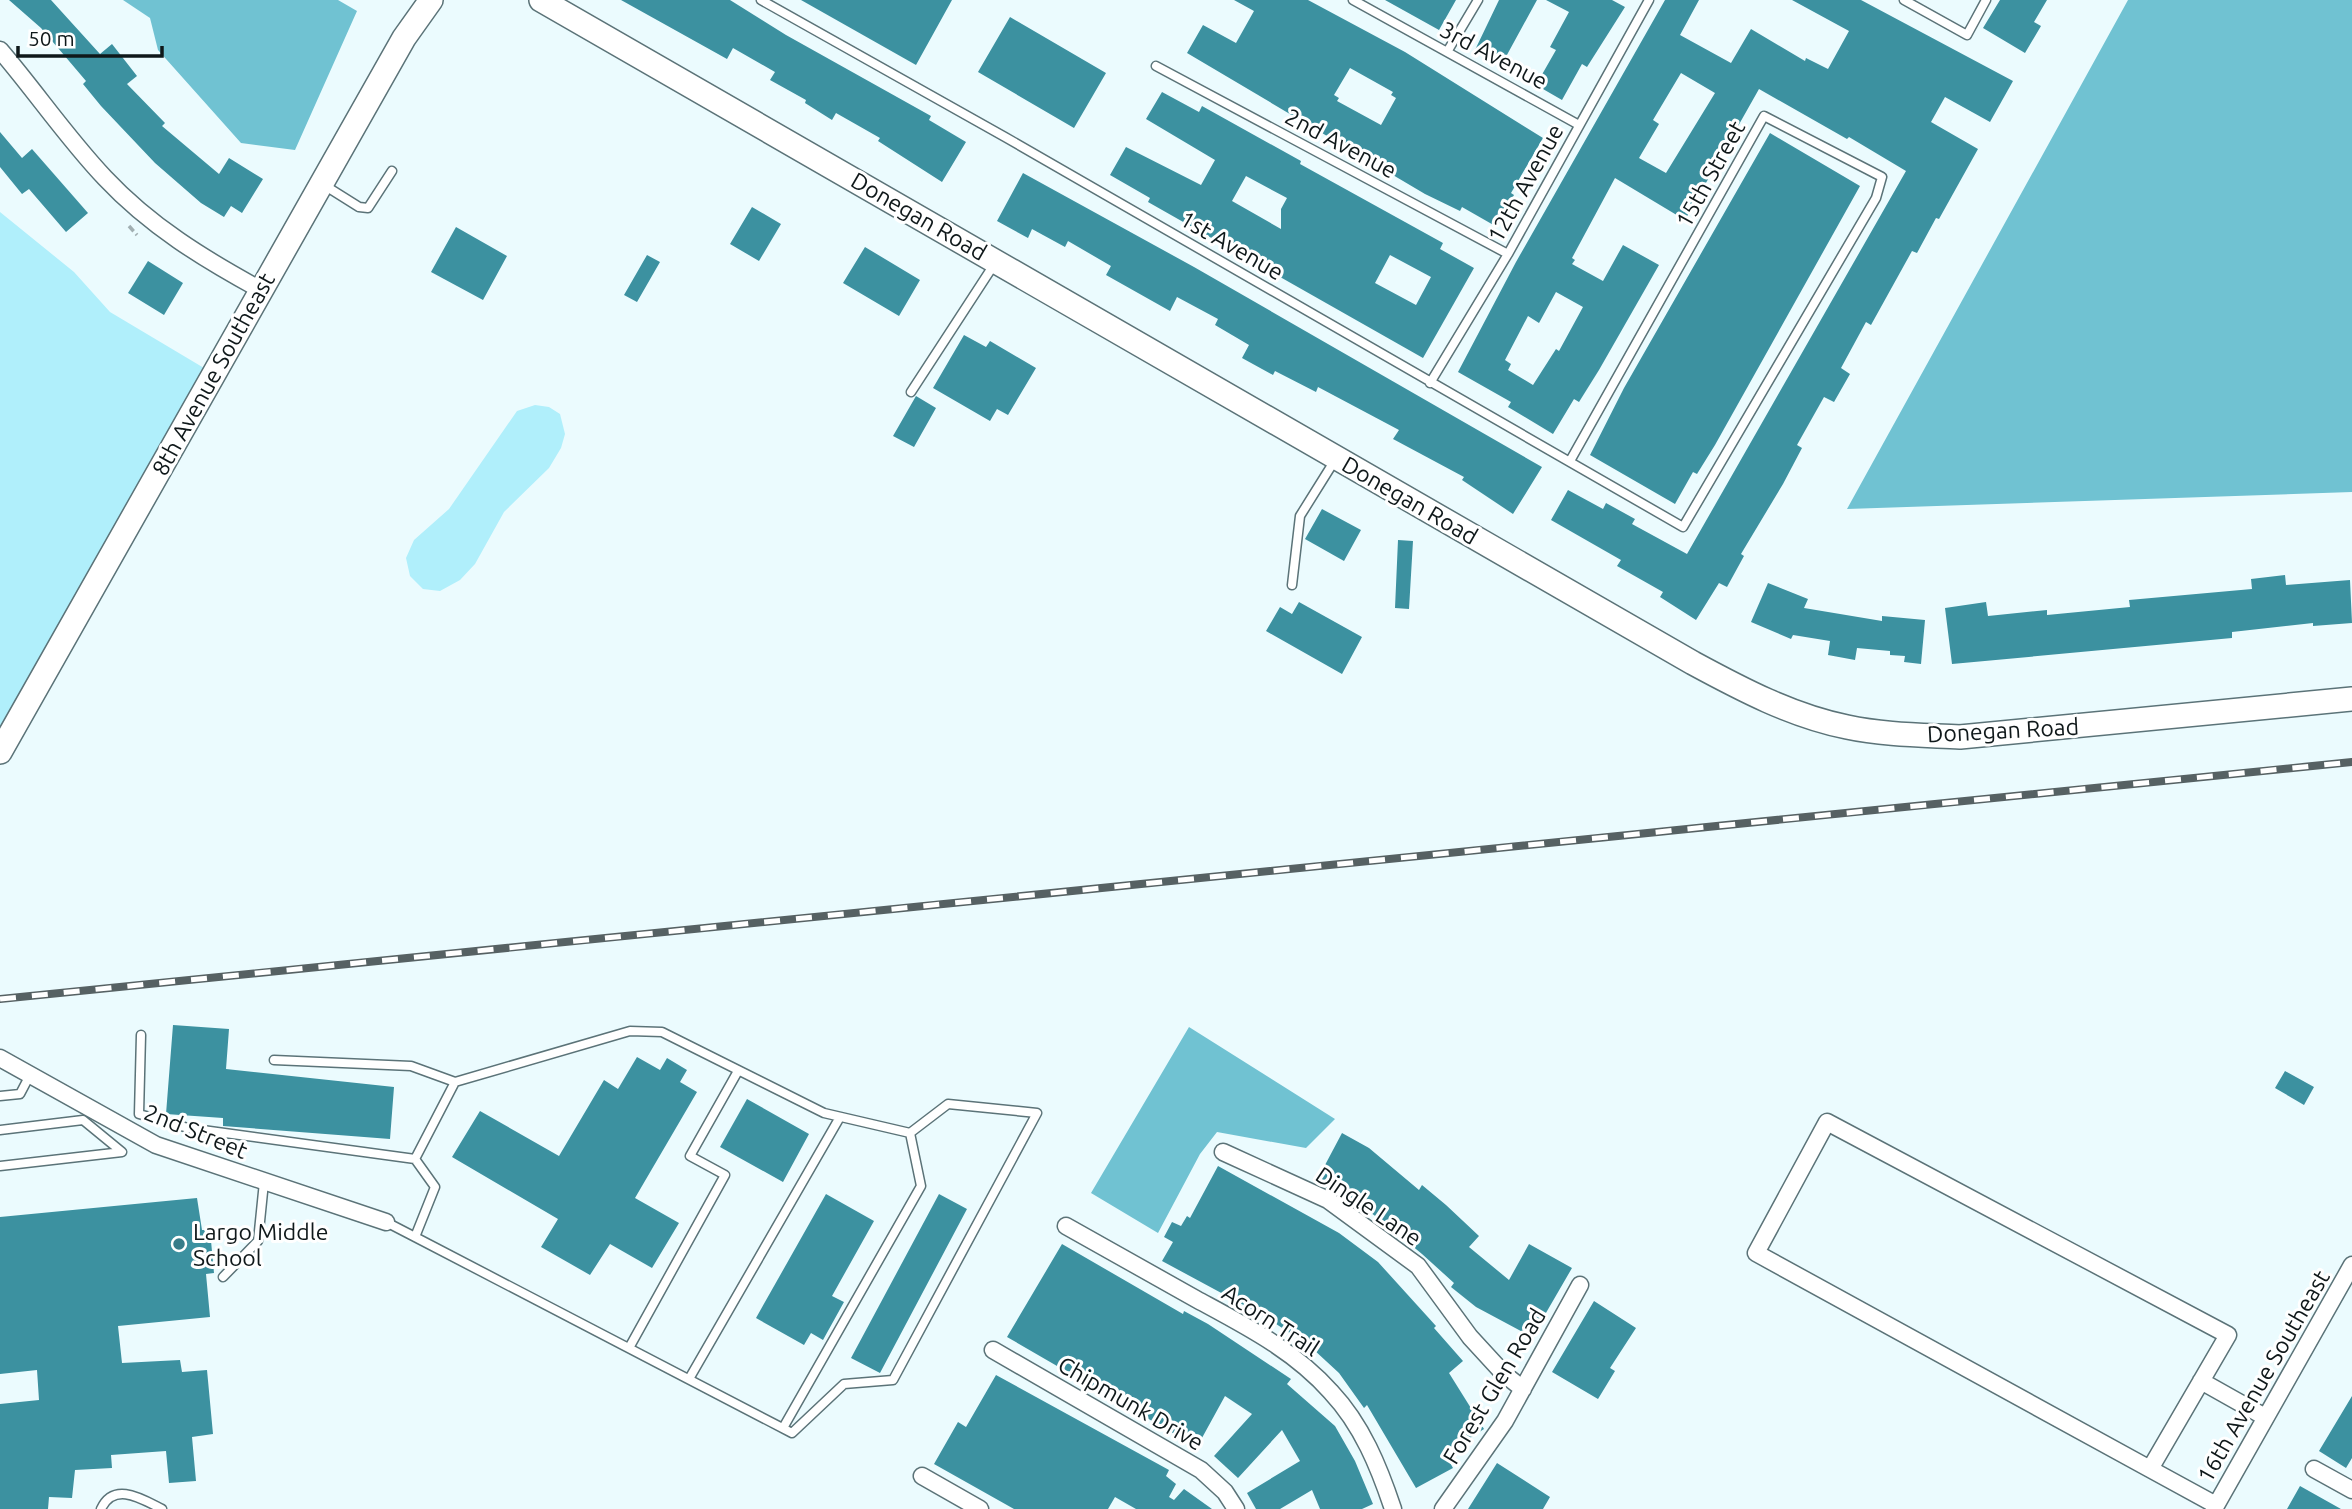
<svg xmlns="http://www.w3.org/2000/svg" width="2352" height="1509" font-family="Ubuntu,sans-serif">
	<style>
		.green { fill: #b0effb }
		.water { fill: #70c2d2 }
		.building { fill: #3c91a0; fill-rule: evenodd }
		.lines { fill: none; stroke-linecap: round; stroke-linejoin: round }
		.lane-casing { stroke: #5b7378; stroke-width: 11 }
		.street-casing { stroke: #5b7378; stroke-width: 19 }
		.secondary-casing { stroke: #5b7378; stroke-width: 26 }
		.path { stroke: #a1afb2; stroke-width: 3.5; stroke-dasharray: 7 3.5; stroke-linecap: butt }
		.lane { stroke: #fff; stroke-width: 8 }
		.street { stroke: #fff; stroke-width: 16 }
		.secondary { stroke: #fff; stroke-width: 23 }
		.rail-casing { stroke: #566163; stroke-width: 8 }
		.rail { stroke: #fff; stroke-width: 5; stroke-dasharray: 16; stroke-linecap: butt }
		.poi-dot { fill: #377c89; stroke: #fff; stroke-width: 2.5 }
		.labels { text-anchor: middle; dominant-baseline: central; stroke-width: 6; stroke-linejoin: round; paint-order: stroke }
		.street-label { font-size: 23px; fill: #0f181a; stroke: #fff }
		.poi-label { font-size: 23px; fill: #0f181a; stroke: #fff; text-anchor: start }
	</style>
	<rect width="100%" height="100%" fill="#ebfbfe"/>
	<path class="green" d="M0,212l74,60 36,40 94,56 -204,361z
		M535,405l14,2 11,7 5,20 -4,14 -12,20 -45,44 -29,52 -15,16 -20,11 -17,-2 -13,-13 -4,-18 8,-18 35,-31 68,-98z"/>
	<path class="water" d="M123,0h215l19,11 -62,139 -54,-7 -83,-93 -8,-32z
		M2128,0h224v492l-505,17z
		M1189,1027l146,92 -29,29 -89,-16 -17,22 -42,79 -67,-40z"/>
	<path class="building" d="M9,0h42l49,54 12,-10 25,32 -10,8 38,39 -3,3 57,48 10,-16 34,21 -21,34 -11,-7 -7,11 -23,-14 -46,-40 -54,-57 -18,-22 3,-3 -45,-53z
		M621,0h109l56,35 145,81 -2,4 37,22 -24,40 -64,-41 2,-3 -44,-25 -4,7 -27,-17 1,-3 -36,-20 5,-8 -42,-24 -6,11z
		M801,0h151l-36,65z
		M1234,0h74l97,52 138,86 -32,55 3,2 -17,32 -35,-20 -2,4 -35,-17 -238,-141 16,-28 33,18 18,-32zM1350,68l43,24 -2,3 5,3 -15,27 -44,-24 2,-3 -5,-3z
		M1385,0h71l-17,30z
		M1499,0h38l-35,64 -27,-14z
		M1546,0h66l13,7 -38,60 -5,-3 -20,36 -26,-15 20,-35 -6,-3 19,-35z
		M1665,0h34l-19,35 51,28 20,-34 54,32 1,-3 22,11 21,-38 -57,-31h69l152,81 -23,41 -45,-25 -14,25 47,27 -39,70 -3,-1 -19,35 -5,-2 -41,74 -5,-3 -25,46 9,6 -16,28 -10,-5 -27,48 5,3 -19,36 -42,70 3,2 -17,31 -8,-4 -23,37 -36,-23 3,-5 -46,-26 4,-6 -70,-40 17,-30 35,19 3,-6 29,16 -3,5 55,30 219,-383 -57,-34 -2,2 -88,-50 -74,131 -70,-42 -43,80 3,2 -3,4 31,17 20,-36 36,20 -60,105 -20,32 -5,-3 -21,35 -45,-27 3,-5 -53,-30 58,-110zM1681,73l34,20 -49,80 -27,-15 20,-34 -6,-4zM1556,292l27,15 -24,44 -3,-2 -23,36 -25,-15 3,-6 -6,-4 23,-44 11,7z
		M2000,0h47l-13,22 7,4 -16,27 -42,-25z
		M1010,17l96,56 -32,55 -96,-56z
		M1162,92l37,20 3,-6 99,55 -1,3 143,79 -3,6 34,19 -51,90 -275,-156 2,-4 -40,-23 16,-28 75,38 14,-25 -69,-41zM1246,176l41,22 -6,11v20l-49,-28zM1390,255l41,22 -15,28 -41,-22z
		M0,132l22,26 10,-9 56,64 -22,19 -37,-43 -7,5 -22,-27z
		M1770,133l90,53 -145,259 -18,29 -4,-2 -18,32 -85,-49 34,-67z
		M1023,173l171,94 348,200 -29,47 -51,-34 2,-3 -71,-38 6,-9 -81,-43 -2,5 -41,-21 -2,4 -31,-17 7,-13 -34,-20 3,-6 -41,-22 -7,14 -64,-36 5,-9 -43,-25 -3,6 -33,-18 -4,9 -31,-17z
		M752,207l29,17 -22,37 -29,-17z
		M456,227l51,29 -24,44 -52,-28z
		M865,247l55,33 -21,36 -56,-33z
		M647,255l13,7 -23,40 -13,-7z
		M148,261l35,22 -19,32 -36,-22z
		M964,335l22,12 4,-6 46,27 -28,47 -11,-6 -7,12 -57,-33z
		M916,396l20,12 -22,39 -21,-11z
		M1322,509l39,21 -17,31 -39,-22z
		M1398,540l15,1 -4,68 -14,-1z
		M2285,575l1,10 64,-5 2,43 -39,3v-3l-81,9v6l-280,26 -7,-56 41,-6 2,14 59,-6v5l83,-8 -1,-7 123,-11 -1,-10z
		M1768,583l40,16 -4,9 78,13v-5l43,4 -4,44 -17,-2 1,-6 -15,-1v-4l-33,-3 -2,12 -27,-5 2,-14 -37,-6 -2,4 -40,-17z
		M1299,602l63,35 -20,37 -76,-43 14,-24 12,7z
		M173,1025l56,4 -3,40 168,18 -4,52 -167,-13v-8l-57,-4z
		M637,1057l23,13 7,-12 20,12 -7,12 17,10 -62,106 44,25 -27,45 -42,-24 -20,31 -49,-28 17,-28 -106,-62 28,-46 79,45 45,-76 14,9z
		M2285,1071l29,16 -10,18 -29,-17z
		M747,1099l62,35 -26,48 -63,-35z
		M1342,1133l27,15 50,42 3,-5 24,20 33,31 -10,11 40,33 20,-36 43,24 -40,69 -56,-30 -25,-20 3,-4 -32,-29 -40,-33 -38,-28 -2,3 -26,-14z
		M1218,1166l121,67 39,29 58,64 -2,2 29,33 -14,12 35,56 -39,25 8,14 -37,20 -49,-83 -3,3 -25,-35 -39,-36 -1,2 -35,-23 -102,-55 11,-19 -9,-5 8,-15 9,4 6,-10 3,2z
		M826,1194l48,27 -42,75 12,6 -21,38 -12,-7 -7,12 -48,-27z
		M939,1194l28,15 -87,164 -29,-15z
		M197,1198l5,32h8l4,43 -8,1 4,43 -92,9 4,37 58,-3 2,12 25,-2 6,64 -21,3 4,44 -27,2 -3,-32 -55,4 1,13 -37,2 -3,28 -23,-1 -1,12h-48v-105l39,-4 -2,-30 -37,4v-157z
		M1062,1244l121,70 1,-3 24,13 83,55 -4,5 48,42 20,35 18,43 -11,5h-42l-8,-19 -32,19h-24l-9,-16 53,-32 -18,-31 -44,48 -24,-22 38,-42 -27,-18 -28,51 -190,-110z
		M1594,1301l42,27 -26,40 5,3 -17,28 -46,-27z
		M996,1375l173,95 -3,6 10,8 -7,13 5,3 10,-11 28,20h-76l-21,-12 -7,12h-94l-80,-45 24,-42 8,5z
		M2352,1396v62l-6,10 -27,-17z
		M1497,1463l53,34 -7,12h-75z
		M2300,1486l41,23h-54z"/>
	<g class="lines">
		<g class="lane-casing">
			<path id="lane" d="M761,0l244,137 678,390 193,-329 6,-21 -118,-61 -194,345
				M1353,0l226,125
				M1904,0l63,35 19,-35
				M1447,52l31,-52
				M1156,66l352,188
				M324,185l35,22 9,1 24,-37
				M1430,383l78,-129 141,-254
				M911,392l84,-129
				M1292,585l8,-69 35,-56
				M141,1035l-2,79 49,14 227,31
				M274,1060l137,6 44,16
				M0,1096l20,-2 10,-19
				M0,1130l83,-10 39,32 -122,14
				M386,1222l29,15 377,196 52,-49 49,-4 144,-267 -89,-9 -38,29 -86,-20 -162,-81 -32,-1 -175,51 -40,77 20,28 -20,50
				M223,1277l35,-36 6,-59
				M629,1348l96,-173 -35,-19 48,-85
				M689,1379l151,-262
				M783,1428l138,-242 -11,-53
				M101,1509c13,-28 41,-10 61,0"/>
		</g>
		<g class="street-casing">
			<path id="street" d="M0,50c36,42 67,88 105,128 45,48 99,81 156,112
				M0,1058l156,87 230,77
				M1827,1122l401,213 -78,134 -394,-216z
				M1223,1152l105,48 90,66 52,71 34,37 19,15
				M1066,1226c43,24 87,49 130,73 48,26 98,51 135,93 31,33 48,75 62,117
				M993,1350l208,120 24,22 11,17
				M2201,1381l64,36
				M2150,1469l66,36
				M2314,1469l38,21
				M922,1476l58,33
				M1443,1509l62,-88 75,-136
				M2214,1509l138,-244"/>
		</g>
		<g class="secondary-casing">
			<path id="secondary" d="M541,0l1152,663c48,26 99,53 154,64 37,8 75,8 113,10l392,-38
				M0,752l404,-714 27,-38"/>
		</g>
		<path class="path" d="M129,226l8,9"/>
		<use href="#lane" class="lane"/>
		<use href="#street" class="street"/>
		<use href="#secondary" class="secondary"/>
		<g class="rail-casing">
			<path id="rail" d="M0,999l2352,-237"/>
		</g>
		<use href="#rail" class="rail"/>
	</g>
	<circle class="poi-dot" cx="179" cy="1244" r="7"/>
	<g class="labels">
		<g class="street-label">
			<text transform="translate(1494 55) rotate(28)">3rd Avenue</text>
			<text transform="translate(1341 143) rotate(28)">2nd Avenue</text>
			<text transform="translate(1710 174) rotate(-61)">15th Street</text>
			<text transform="translate(1525 183) rotate(-61)">12th Avenue</text>
			<text transform="translate(919 216) rotate(30)">Donegan Road</text>
			<text transform="translate(1232 245) rotate(30)">1st Avenue</text>
			<text transform="translate(213 374) rotate(-61)">8th Avenue Southeast</text>
			<text transform="translate(1410 500) rotate(30)">Donegan Road</text>
			<text transform="translate(2003 730) rotate(-3)">Donegan Road</text>
			<text transform="translate(196 1131) rotate(22)">2nd Street</text>
			<text transform="translate(1369 1206) rotate(34)">Dingle Lane</text>
			<text transform="translate(1271 1320) rotate(33)">Acorn Trail</text>
			<text transform="translate(2263 1376) rotate(-60)">16th Avenue Southeast</text>
			<text transform="translate(1494 1386) rotate(-59)">Forest Glen Road</text>
			<text transform="translate(1131 1403) rotate(30)">Chipmunk Drive</text>
		</g>
		<g class="poi-label">
			<text x="193" y="1231">Largo Middle<tspan x="193" dy="26">School</tspan></text>
		</g>
	</g>
	<path d="M18 46v10h144v-10" fill="none" stroke="#0f181a" stroke-width="3.5"/>
	<text x="28" y="46" font-size="21" fill="#0f181a" stroke="#ffffff" stroke-width="5" paint-order="stroke">50 m</text>
</svg>
